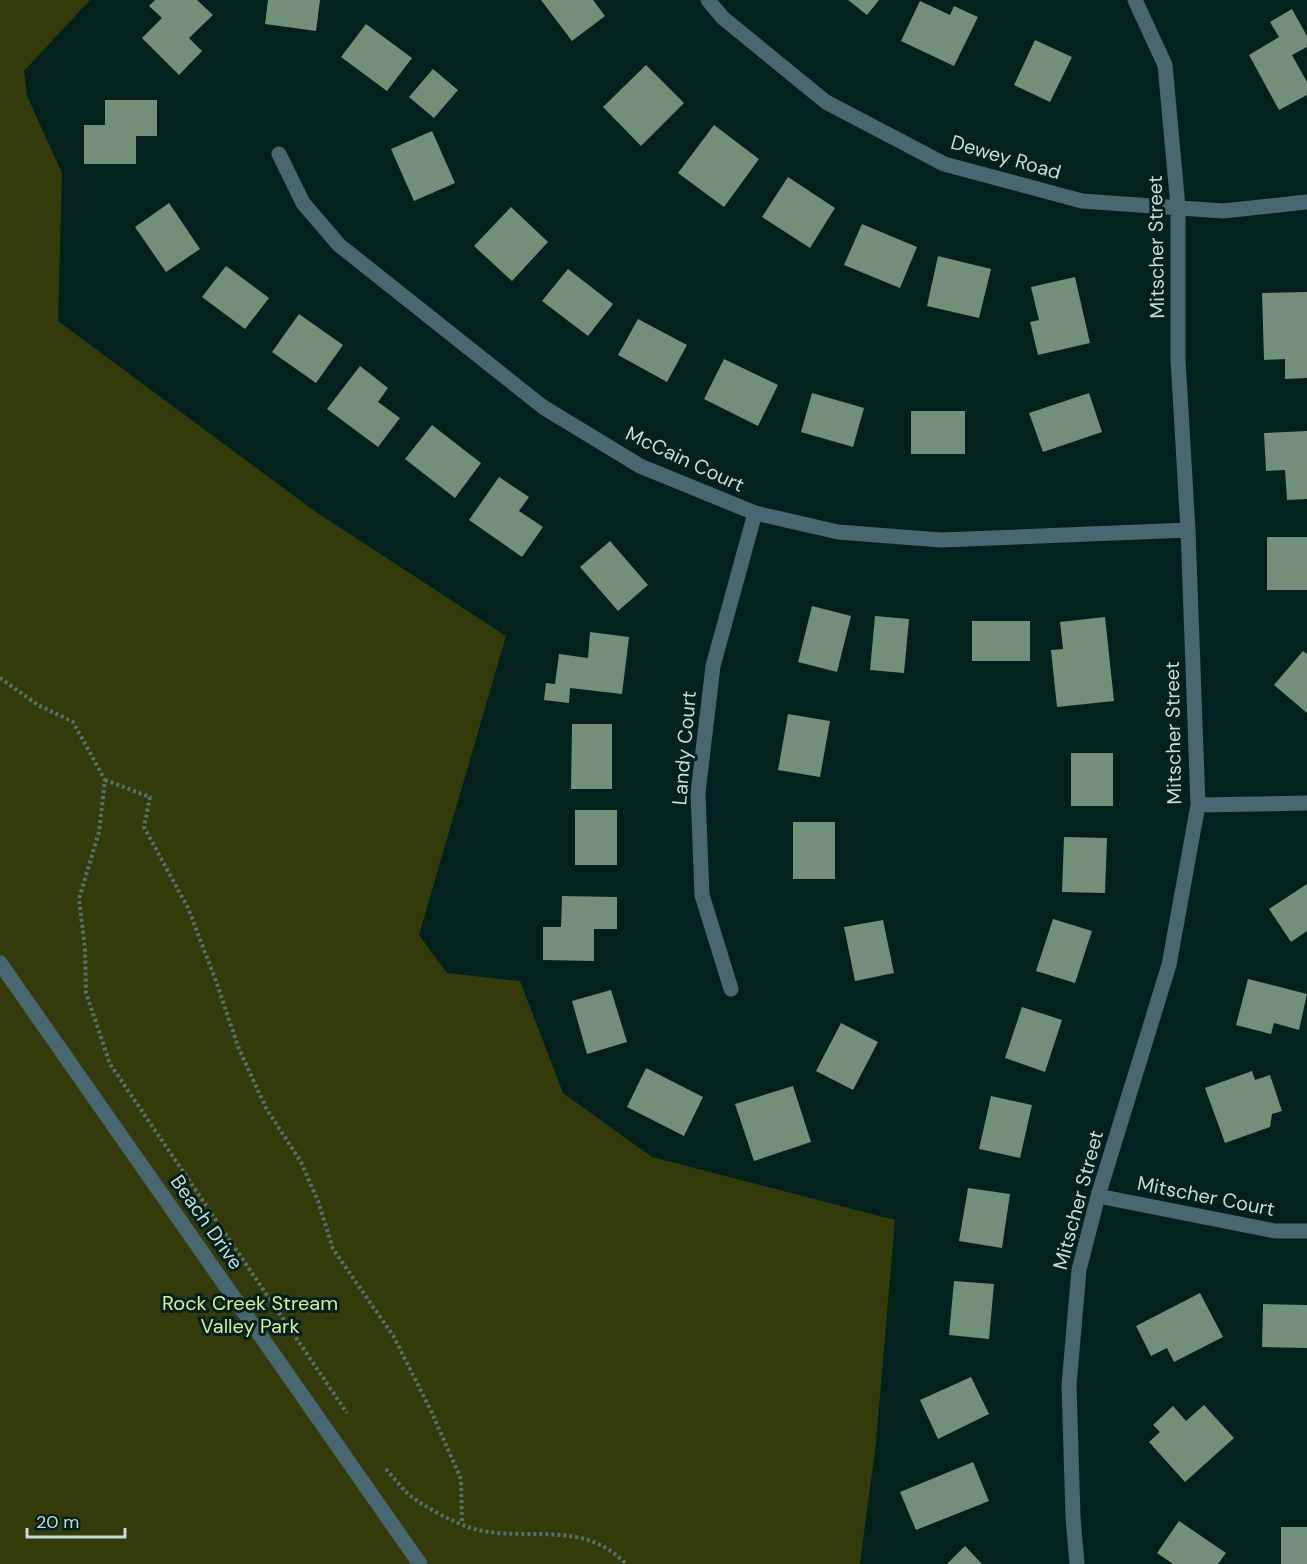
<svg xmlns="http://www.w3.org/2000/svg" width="1307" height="1564" font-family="'DM Sans',sans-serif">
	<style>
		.green { fill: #333b0a }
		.building { fill: #728f79 }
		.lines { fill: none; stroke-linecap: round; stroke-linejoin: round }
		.path { stroke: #55716d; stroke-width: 4; stroke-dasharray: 3 3; stroke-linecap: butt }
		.minor { stroke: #486770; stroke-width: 15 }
		.labels { text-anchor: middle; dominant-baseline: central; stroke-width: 6; stroke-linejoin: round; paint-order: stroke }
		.street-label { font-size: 20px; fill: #c7ddd9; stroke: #02211d }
		.park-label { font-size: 20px; fill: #dbee94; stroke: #02211d }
	</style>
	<rect width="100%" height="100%" fill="#02211d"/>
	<path class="green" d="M0,0h90l-66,71 3,25 35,77 -4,148 255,189 193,126 -87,299 28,38 73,8 43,112 89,64 243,63 -19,222 -16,122h-860z"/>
	<path class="building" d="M155,0h42l16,15 -24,23 13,13 -23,24 -37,-37 20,-20 -13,-12z
		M268,0h52l-4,31 -51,-7z
		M541,0h52l12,16 -33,25z
		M848,0h31l-12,15z
		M920,1l30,14 4,-9 24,11 -24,49 -53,-25z
		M1292,9l15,27v11l-15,8 15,27v13l-28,15 -30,-55 30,-18 -9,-15z
		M366,24l46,34 -25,33 -46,-34z
		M1035,40l37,17 -22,45 -36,-17z
		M646,65l38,38 -43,43 -38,-39z
		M433,69l25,21 -24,28 -25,-21z
		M105,100h52v36h-21v28h-52v-39h21z
		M714,125l45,34 -35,48 -46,-34z
		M432,131l23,52 -41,18 -23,-52z
		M788,177l47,31 -25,40 -48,-31z
		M169,203l31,46 -34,23 -31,-45z
		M511,207l37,35 -36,39 -38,-35z
		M862,224l55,23 -17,41 -56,-23z
		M938,256l53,13 -12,49 -52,-12z
		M226,266l43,32 -24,31 -43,-32z
		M568,269l45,35 -25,32 -46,-35z
		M1075,277l15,66 -52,12 -8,-33 9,-2 -8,-33z
		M1307,292v86l-22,1v-20l-21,1 -2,-67z
		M299,314l44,31 -27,38 -44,-31z
		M638,319l49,26 -20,37 -49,-27z
		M724,359l54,26 -20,41 -54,-27z
		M360,366l28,22 -10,14 22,16 -22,29 -51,-38z
		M812,393l52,15 -11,39 -52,-15z
		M1089,393l13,39 -59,20 -14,-39z
		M911,411h54v43h-54z
		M432,425l49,38 -26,35 -50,-39z
		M1307,431v68l-20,1 -2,-30 -19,1 -2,-38z
		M499,477l30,20 -10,14 24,16 -21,30 -53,-37z
		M1267,537h40v53h-40z
		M610,541l38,44 -30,26 -38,-44z
		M812,606l39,10 -14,56 -39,-10z
		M875,616l34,3 -5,54 -34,-3z
		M1105,617l9,84 -57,6 -6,-57 12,-1 -3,-27z
		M972,621h58v40h-58z
		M590,632l39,5 -7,57 -52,-6 -1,15 -25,-3 2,-17 9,1 4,-30 29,4z
		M1303,651l4,3v59l-33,-28z
		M788,714l42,7 -10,56 -42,-7z
		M572,724h40v65h-41z
		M1071,753h42v53h-42z
		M575,810h42v55h-42z
		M793,822h42v57h-42z
		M1064,837l43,1 -2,55 -43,-1z
		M1307,884v47l-16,11 -22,-33z
		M562,896l55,1v32h-23v32l-51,-1v-33h18z
		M1053,919l39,12 -17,52 -39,-12z
		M883,920l11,53 -39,8 -11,-54z
		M1248,979l59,15 -8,36 -25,-7 -3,11 -35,-9z
		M611,990l16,52 -40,12 -15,-53z
		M1022,1007l40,13 -17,52 -40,-14z
		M841,1023l37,19 -25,48 -37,-19z
		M646,1068l57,29 -19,39 -57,-29z
		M1252,1071l3,9 15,-5 12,36 -10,3 -2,13 -45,16 -20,-55z
		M793,1086l18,56 -57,19 -19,-57z
		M991,1096l41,9 -12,53 -41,-9z
		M968,1188l42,6 -8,54 -43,-7z
		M954,1281l40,3 -5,55 -40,-4z
		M1200,1293l23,44 -49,25 -7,-14 -16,8 -15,-30z
		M1263,1304l44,1v43l-45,-1z
		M971,1377l18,37 -51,25 -18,-39z
		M1204,1405l30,33 -49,44 -36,-40 11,-10 -7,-7 20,-19 13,15z
		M973,1462l16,39 -73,29 -16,-38z
		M1179,1521l47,32 -8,11h-45l-16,-11z
		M1281,1527h26v37h-26z
		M965,1546l17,18h-35z"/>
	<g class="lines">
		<path class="path" d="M0,678l38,27 35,17 32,58 -6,52 -20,67 6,49 1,45 24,71 237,349
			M105,780l45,17 -6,30 44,81 28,73 23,68 27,59 35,54 17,39 15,48 61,88 38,76 29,66 1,45
			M386,1469c7,8 14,17 21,24 14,12 44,28 61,34 52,18 112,-11 158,37"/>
		<path class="minor" d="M708,0l15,18 103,84 118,62 138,37 141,10 84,-9
			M279,154l24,49 36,42 204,162 97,59 115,47 83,19 103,8 247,-10
			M1198,805l109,-2
			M0,963l420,601
			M731,989l-29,-94 -4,-102 15,-127 42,-153
			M1098,1196l177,35h32
			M1077,1564l-4,-47 -4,-132 10,-115 19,-74 71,-231 29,-160 -10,-275 -10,-171v-152l-13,-142 -30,-65"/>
	</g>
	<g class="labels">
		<g class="street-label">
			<text transform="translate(1006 157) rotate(16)">Dewey Road</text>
			<text transform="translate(1156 247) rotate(-91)">Mitscher Street</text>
			<text transform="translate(685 459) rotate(25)">McCain Court</text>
			<text transform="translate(1173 733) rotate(-91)">Mitscher Street</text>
			<text transform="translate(684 748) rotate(-85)">Landy Court</text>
			<text transform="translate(1206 1196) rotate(11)">Mitscher Court</text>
			<text transform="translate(1078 1200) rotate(-75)">Mitscher Street</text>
			<text transform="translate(207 1222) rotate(55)">Beach Drive</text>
		</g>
		<g class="park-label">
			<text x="250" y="1303">Rock Creek Stream<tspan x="250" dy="23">Valley Park</tspan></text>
		</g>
	</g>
	<path d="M27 1528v9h98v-9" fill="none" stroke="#c7ddd9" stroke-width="3"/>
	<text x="36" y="1528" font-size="18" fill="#c7ddd9" stroke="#02211d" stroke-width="4.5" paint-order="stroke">20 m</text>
</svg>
